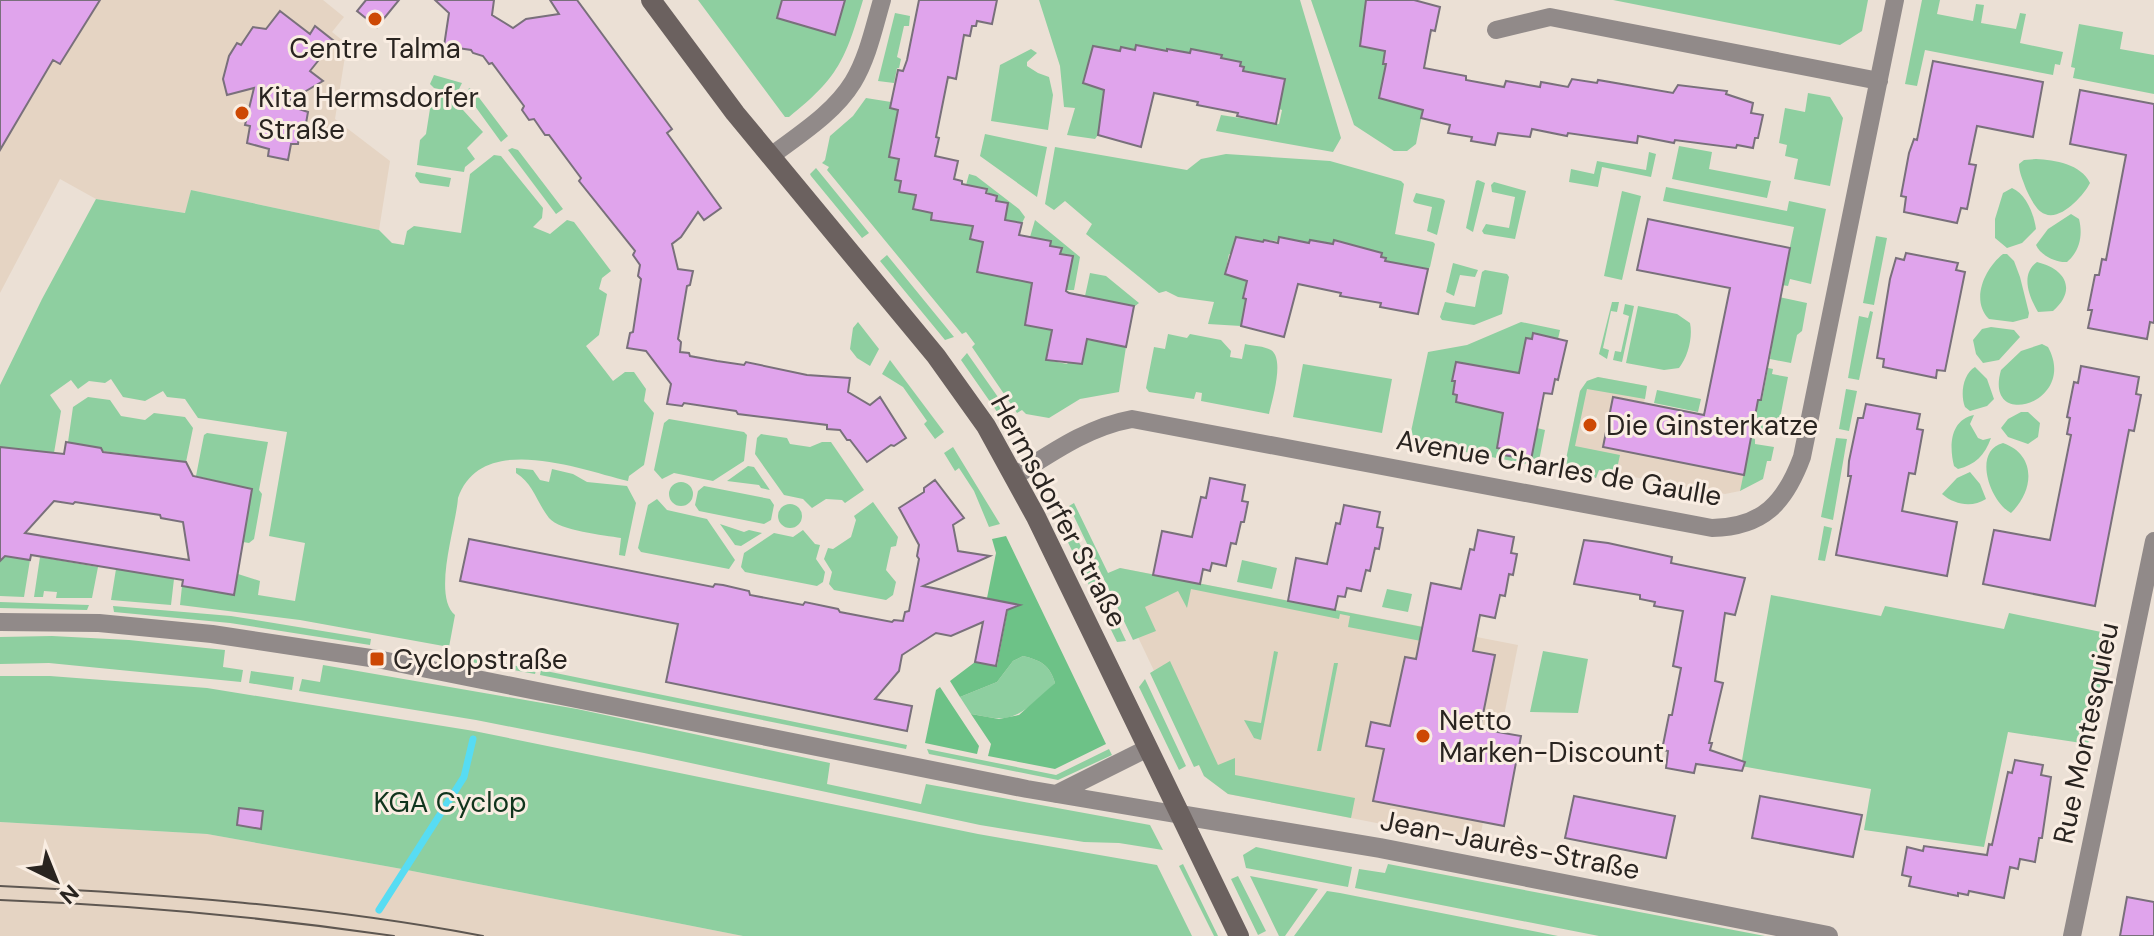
<svg xmlns="http://www.w3.org/2000/svg" width="2154" height="936" font-family="'DM Sans',sans-serif">
	<style>
		.built { fill: #e5d4c3 }
		.green { fill: #8ecfa0 }
		.forest { fill: #6dc287 }
		.lines { fill: none; stroke-linecap: round; stroke-linejoin: round }
		.stream { stroke: #57dcf3; stroke-width: 7 }
		.building { fill: #e0a4ec; stroke: #79707b; stroke-width: 2; fill-rule: evenodd }
		.minor { stroke: #918a89; stroke-width: 18 }
		.tertiary { stroke: #918a89; stroke-width: 20 }
		.secondary { stroke: #6b615f; stroke-width: 20 }
		.tram { stroke: #5e5751; stroke-width: 2 }
		.poi-dot { fill: #cd4804; stroke: #f9ede2; stroke-width: 3 }
		.labels { text-anchor: middle; dominant-baseline: central; stroke-width: 6; stroke-linejoin: round; paint-order: stroke }
		.poi-label { font-size: 28px; fill: #292420; stroke: #f9ede2; text-anchor: start }
		.street-label { font-size: 28px; fill: #292420; stroke: #f9ede2 }
		.park-label { font-size: 28px; fill: #10341c; stroke: #f9ede2 }
	</style>
	<rect width="100%" height="100%" fill="#ebe0d5"/>
	<path class="built" d="M0,0h323l21,17 -12,15 15,12 -12,75 55,42 -11,69 -188,-40 -5,23 -90,-14 -36,-20 -60,114z
		M1598,377l49,9 -3,17 -31,-6 -10,50 141,28 -4,16 -15,3 -50,-9 -4,-6 -7,4 -65,-13 -3,8 -32,-7 16,-80 7,-10z
		M1120,568l398,77 -39,198 -251,-49 -24,-18 -96,-202z
		M0,822l207,12 195,35 341,67h-743z"/>
	<path class="green" d="M698,0h84l-5,18 57,17 11,-35h18c-18,60 -24,77 -74,117h-4z
		M1039,0h261l41,138 -8,14 -117,-21 5,-16 58,9 3,-14 -3,-1 6,-30 -42,-8 -22,-13v-4l-29,-5 -2,4 -22,-4 -1,2h-47l-27,-5 -10,36 21,8 -6,45 -3,4 -28,-4 8,-27 -11,-1 -4,-41z
		M1311,0h55l-6,46 25,4 -2,13 3,1 13,40 24,6 -7,34 -9,7h-13l-40,-26z
		M1613,0h255l-6,31 -22,14z
		M1922,0h18l-3,14 36,7 3,-17 8,1 -3,18 35,6 4,-16 6,1 -6,29 43,9 -3,13 -5,-1 -2,11 -128,-25 -8,36 -12,-2z
		M895,13l15,3 -1,10h-5l-7,31 4,2 -2,9h-2l-3,15 -16,-2z
		M2079,24l44,8 -3,17 34,6v39l-81,-16 2,-10 -4,-1z
		M1031,49l6,4 -10,9v4l11,7 11,4 4,18 -5,35 -57,-9 9,-56z
		M434,75l28,8 -5,10 -23,-5 -4,-4z
		M469,88l5,3 34,45 -7,6 -29,-40 -7,-5z
		M1808,93l22,4 13,21 -13,68 -36,-7 4,-20 -13,-3 2,-11 -8,-2 6,-35 20,4z
		M432,96l21,3 30,33 -16,16 8,11 -10,8 -1,5 -47,-7 3,-25 6,-6z
		M866,98l25,4v6l8,2v49l-4,20 6,2 -2,11 17,3 -3,14 19,4v7l41,6 -3,13 17,4 49,36 -11,45 20,5 12,-3 -10,34 20,4 20,-24 10,1 2,-4 10,7 17,3 -7,45 -39,7 -31,19 -23,-4 -4,-4 -5,3 -45,-66 3,-3 -9,-12 -4,2 -135,-164 2,-3 -7,-4 3,-3 5,-24 23,-20z
		M985,134l62,13 -10,50 -57,-41z
		M1679,146l33,6 -3,17 62,12 -4,17 -95,-19z
		M1055,147l132,23 14,-11 25,-5 104,7 71,20 3,3 -9,50 38,8 2,2 -5,23 -2,2 -43,-8v-3l-4,-1 1,-4 -47,-13 -2,4 -23,-4 -1,3 -45,-3 -1,2 -27,-5 -4,17h-3l-4,20 22,7 -4,17 3,1 -5,27 -33,-2 6,-22 -36,-5 -12,-6 -7,2 -73,-59 6,-10 -27,-23 -11,9 -9,-6z
		M512,148l6,2 45,59 -7,5 -48,-64z
		M1649,152l7,2 -5,23 -49,-10 -4,20 -29,-5 2,-13 23,5 3,-13 49,9z
		M494,155l7,1 42,52 -1,10 -9,9 17,7 17,-14 7,2 37,49 -9,7 -3,11 8,5 -8,41 -13,11 27,35 12,-9h9l12,17 -2,12 10,12 -10,52 -15,11 -1,5c-49,-12 -147,-50 -170,17 -2,29 -26,97 -3,117l-6,32 -149,-27 -120,-15 2,-19 52,9 4,-21 22,7 -2,14 37,6 10,-58 -36,-7 18,-104 -89,-14 -13,-19 -18,-2 -4,-6 -18,10 -22,-4 -12,-18 -6,4 -16,-2 -11,8 -7,-9 -21,15 11,16 -7,42 -54,-6v-62l42,-86 54,-100 89,14 6,-23 188,40 13,13 12,2 3,-14 7,-5 47,7 9,-59z
		M2036,159c19,1 45,5 54,24 -6,12 -29,38 -45,31 -9,-3 -15,-17 -19,-25 -3,-9 -7,-16 -7,-25l5,-4z
		M816,168l53,65 -7,5 -51,-62 -1,-2z
		M416,172l35,6 -2,9 -29,-4 -5,-7z
		M969,174l7,2 43,33 6,8 -3,6 -17,-3 3,-16 -12,-3 1,-5 -31,-11z
		M1478,180l7,3 -12,49 -7,-4 10,-47z
		M1494,182l32,9 -11,48 -31,-5 -2,-3 4,-7 23,4 6,-31 -23,-5 -1,-7z
		M1666,187l121,24 2,-10 37,8 -15,75 -21,-5 -2,7 -6,-1 12,-58 -131,-26z
		M2012,188c14,6 22,26 24,41l-14,14 -15,5 -12,-10v-19l8,-26z
		M1622,191l19,5 -19,84 -18,-4z
		M1416,193l27,6 2,2 -8,34 -10,-4 5,-24 -17,-4 -2,-2z
		M2071,214l8,5c4,16 1,32 -12,43 -11,1 -27,-7 -31,-17l12,-16z
		M1035,220l45,37 -6,33h-10l8,-34 -12,-2 1,-5 -11,-3 1,-5 -21,-4z
		M1876,236l11,2 -13,67 -11,-2z
		M2003,254h4l7,7 6,16 9,36 -1,5 -15,4 -24,-3c-19,-19 -4,-51 14,-65z
		M887,255l67,82 -9,3 -65,-79z
		M2037,262c29,7 40,28 16,49l-15,1c-9,-15 -18,-38 -1,-50z
		M1453,263l25,7 -3,7 -15,-2 -6,21 -8,-4z
		M1485,270l22,4 2,3 -7,37 -28,11 -32,-5 -2,-3 5,-15 30,5 7,-35z
		M1090,273l16,3 33,27 -4,3 -50,-10z
		M1779,297l28,6 -5,28 -5,4 -6,28 -21,-4z
		M1612,302h7l-2,10 -6,-1 -8,37 6,2 -2,9 -8,-5z
		M1625,304l9,2 -12,56 -9,-2 2,-9 6,1 8,-36 -6,-2z
		M1638,306l39,8 13,9c3,14 -2,34 -11,45l-15,2 -38,-7z
		M1870,311l3,1 -14,68 -11,-2 11,-62 9,2z
		M858,322l21,27 -9,17 -13,-8 -7,-9 3,-21z
		M1521,322l39,8 -2,9 -24,-5 -2,5 -6,-1 -5,28v10l-7,-4 -58,-10 -4,18 3,1 -2,13 4,1 -1,7 51,12 -5,6 -5,27 7,2 -1,6 28,5 6,-32 8,2 -7,36 -129,-25 19,-89 39,-7z
		M1991,327l23,3 6,7 -21,23 -16,3 -7,-9 -3,-14 9,-11z
		M1168,334l19,4 3,-4 31,6 10,11 -1,6 12,2 3,-15c8,2 19,2 26,6 14,9 1,50 -2,64l-68,-13 1,-8 -6,-1 -2,7 -45,-7 -3,-4 8,-41 11,2z
		M2042,344l6,3c31,56 -65,85 -47,23l20,-19z
		M967,353l45,64 -7,4 -5,-5 -39,-56z
		M890,360l54,72 -9,7 -11,-15 3,-3 -24,-34 -21,-13z
		M1303,364l89,15 -10,54 -89,-16z
		M1975,367l12,12 7,20 -7,7 -17,5 -5,-4c-5,-13 -2,-33 10,-40z
		M1768,368l5,1 -1,5 16,3 -11,57 -24,-5 5,-29h4z
		M1598,377l49,9 -2,13 -58,-10 -12,57 45,9 -4,18 -17,-3 -3,8 -32,-9 16,-78 7,-10z
		M1846,389l11,2 -8,40 -10,-2z
		M1657,390l44,9 -3,13 -44,-9z
		M88,397l22,3 11,16 24,4 9,-7 31,4 8,11 -7,34 -83,-11 -2,-3 -33,-6 5,-35z
		M2021,412h7l12,11 -2,14 -10,7 -20,-7 -7,-9 7,-9z
		M1974,415l-4,9 8,14 5,2 8,-2c-6,17 -16,27 -33,31l-4,-3c-5,-20 -4,-46 20,-51z
		M669,419l75,13 3,3 -3,26 -31,20 -39,-8 -12,6 -8,-9 10,-47z
		M207,433l61,9 -9,48 3,4 -8,45 -5,4 -6,-1 9,-53 -56,-13 8,-41z
		M761,434l26,4 3,6 20,3 12,-5h9l33,48 -19,13 -3,-3 -16,-1 -14,9 -9,-9 -19,-4 -29,-41 2,-16z
		M1751,438l4,1v5l19,3 -3,14h-4l-4,18 -23,12z
		M1836,438l11,1 -14,81 -12,-3z
		M2003,443c34,12 31,48 8,70 -21,-11 -39,-62 -8,-70z
		M953,447l47,77 -11,3 -15,-36 -15,-23 -4,3 -11,-18z
		M748,466l6,1 16,23 -9,-2 -2,-3 -32,-4z
		M516,468l17,2 7,10 9,2 3,-13 21,5 14,8 40,4 9,17 -11,53 -6,-1 2,-17c-17,-3 -61,-7 -72,-20 -12,-15 -16,-35 -33,-45z
		M1970,472l10,12 6,15c-14,9 -31,6 -44,-5l15,-16z
		M669 494a12 12 0 1 1 24 0a12 12 0 1 1-24 0Z
		M704,486l66,13 4,6 -3,15 -7,4 -65,-13 -4,-6 3,-14z
		M657,499l10,11 40,9 28,41 -6,9 -88,-17 -3,-4 10,-43z
		M873,502l25,35 -2,9 -5,1 -5,23 10,12 -3,13 -7,5 -52,-10 -5,-6 3,-12 -8,-13 4,-11 5,1 18,-12 5,-17 -2,-4z
		M1074,503l34,70 12,-5 349,68 -6,13 -115,-22 2,-11 -10,-2 -1,5 -148,-30 -4,19 -9,-17 -33,16 11,24 -23,9 -64,-134z
		M778 516a12 12 0 1 1 24 0a12 12 0 1 1-24 0Z
		M1063,509l63,132 -9,1 -63,-128z
		M720,524l24,8 5,-2 13,3 -21,13 -6,-1z
		M1824,526l8,2 -7,33 -7,-1z
		M803,530l12,14 5,1 -4,14 9,13 -2,10 -6,4 -72,-14 -4,-5 3,-14 30,-20 19,4z
		M0,555l30,5 -6,37 -24,-1z
		M40,557l58,10 -6,31h-36l1,-6 -13,-1 -1,6h-9z
		M1242,560l35,8 -5,21 -35,-7z
		M116,569l58,10 -3,26 -60,-5z
		M1387,589l25,5 -4,18 -26,-5z
		M1771,595l110,21 4,-10 119,23 5,-16 102,21 -23,110 -80,-12 -24,115 -120,-17 7,-41 -130,-23z
		M0,602l89,3 -2,5 -87,-2z
		M113,606l118,10 140,23 -1,6 -140,-22 -116,-11z
		M52,636l77,4 96,10 -2,17 20,3 -2,12 -192,-19 -49,1v-27z
		M1274,651l4,1 -17,88 -7,-2 -10,-18 17,3z
		M1543,651l45,8 -10,54 -48,-1z
		M469,656l67,14 -1,4 -64,-12z
		M1023,656c17,4 27,9 32,27 -7,8 -15,14 -24,22 -22,18 -32,14 -60,9l-11,-17 37,-15 16,-21z
		M1170,661l48,104 17,-7v17l120,23 -4,20 -123,-24 -24,-18 -5,-11 -5,2 -44,-94z
		M1334,663h4l-17,88h-4z
		M323,665l254,44 253,54 -3,21 94,20 5,-20 224,41 13,25 -44,-7 -35,-1 -104,-17 -336,-72 -168,-33 -177,-29 3,-12 18,3z
		M541,670l366,75 -1,4 -366,-74z
		M251,671l43,6 -2,13 -43,-7z
		M0,676h50l157,12 267,43 504,103 179,31 35,71h-449l-341,-67 -195,-35 -207,-12z
		M1145,679l41,87 -7,4 -40,-83z
		M927,749l129,26 53,-26 3,6 -54,25 -129,-26z
		M1256,847l96,20 -4,20 -102,-19 -3,-13z
		M1183,864l35,72h-4l-35,-70z
		M1388,864l377,72h-166l-244,-48 4,-19 26,4z
		M1238,876l28,55 -8,4 -27,-56z
		M1250,876l68,13 -33,47h-6z
		M1327,891l13,2 218,43h-264z"/>
	<path class="forest" d="M1006,536l100,208 -51,25 -67,-13 3,-12 -20,-30 28,5 20,-4 36,-32c-5,-18 -15,-23 -32,-27l-10,5 -16,21 -37,15 -10,-16 25,-19 22,4 12,-63 -22,-5 9,-45 -4,-14z
		M940,687l39,59 -2,8 -52,-11 11,-53z"/>
	<g class="lines">
		<path class="stream" d="M379,910l85,-133 9,-38"/>
	</g>
	<path class="building" d="M0,0h100l-40,64 -7,-4 -53,90z
		M366,0h33l-22,27 -20,-16z
		M435,0h59l-2,15 21,13 13,-9 33,-5 -9,-14h27l95,129 -5,4 54,75 -17,12 -6,-8 -17,25 -9,7 6,25 15,2 -3,14 -3,1 -9,53 3,3 -1,10 9,1 1,3 27,5 27,4 2,-3 61,13 43,3 -2,14 22,13 10,-8 26,41 -12,8 -3,-1 -24,17 -17,-22h-3l-7,-10 -13,-1v-4l-89,-11 -2,-3 -52,-8 -2,3 -15,-2 4,-20 -25,-33 -19,-3 3,-15 3,-1 8,-53 -3,-3 2,-11 -7,-10 2,-4 -56,-70 2,-3 -32,-43h-4l-11,-16 -5,1 -7,-10 2,-4 -32,-43 -3,1 -6,-8 -10,-3 -2,-3 -27,-4 5,-33z
		M782,0h63l-10,35 -58,-17z
		M919,0h78l-5,24 -15,-3 -1,5h-4l-2,10 -6,-1 -8,44 -8,-2 -12,60 3,1 -4,18 23,5 -4,18 8,2v3l25,5 -1,4 11,3 -1,5 12,2 -3,17 17,3 -3,12 32,6 -1,5 12,2 -2,6 13,2 -7,35 3,2 65,13 -8,41 -39,-8 -5,25 -36,-4 6,-30 -27,-5 7,-42 -55,-11 6,-30 -13,-3 3,-13 -42,-6 1,-7 -19,-4 3,-14 -17,-3 2,-11 -6,-1 4,-21 -10,-2 9,-47 -8,-2 8,-38 5,1 4,-11z
		M1366,0h48l26,7 -5,24 -4,-1 -7,38 42,8v4l38,7 2,-6 34,6 1,-5 27,5 4,-8 25,4 1,-3 75,13 5,-8 49,6 -1,3 27,9 -2,10 12,2 -5,23h-3l-2,10 -16,-3 -1,3 -61,-8 -1,3 -36,-7 -1,7 -69,-10 -1,3 -35,-7 -2,8 -32,-4 -3,12 -24,-4 1,-4 -24,-4 2,-8 -29,-7 2,-8 -44,-12 7,-34h-3l2,-13 -25,-5z
		M280,11l30,23 5,-8 19,15 -24,30 13,10 -39,23 24,8 -3,17h-5l-2,15h-7l-3,16 -20,-4 1,-7 -22,-6 3,-17 -5,-1 9,-37 -27,7 -4,-16 6,-23 8,-13 4,2 12,-18 13,2z
		M1136,45l31,6v-2l23,4 1,-4 31,6 -1,3 20,4 -1,4 4,1 -1,4 42,8 -9,45 -39,-8 1,-3 -41,-8 1,-3 -44,-9 -13,54 -43,-12 6,-45 -21,-7 10,-37 27,5 1,-4 14,3z
		M1933,61l110,21 -10,55 -56,-11 -8,38 7,1 -9,44 -6,-1 -4,15 -53,-11 2,-15 -5,-1 8,-43 5,-14 3,1z
		M2080,90l74,14v219l-4,-1 -3,17 -59,-11 4,-18h-4l7,-35h4l3,-16 4,1 20,-105 -56,-11z
		M1648,219l142,29 -29,152h-3l-14,75 -141,-28 10,-50 91,18 26,-127 -93,-18z
		M1236,237l27,5 1,-2 14,3 1,-6 30,6 1,-3 23,4 1,-4 48,13 -1,4 5,1 -1,3 43,8 -10,45 -38,-7 1,-4 -41,-7 1,-3 -43,-9 -14,53 -43,-11 5,-27 -3,-1 4,-17 -22,-7z
		M1906,253l52,10 -2,7 9,2 -20,99 -8,-1 -1,8 -53,-11 1,-8 -7,-1 13,-79 6,-21 8,2z
		M1533,333l34,8 -9,39 -3,-1 -3,15 -8,-1 -13,67 -28,-5 1,-6 -7,-1 6,-35 -47,-11 1,-7 -4,-1 2,-13h-3l4,-19 63,11 7,-35 6,1z
		M2081,366l58,11 -3,17 5,1 -7,36 -5,-1 -34,176 -112,-22 11,-54 56,10 21,-105 -4,-1 3,-16 -3,-1 7,-35 4,1z
		M1866,404l54,10 -3,15 6,1 -8,44 -6,-1 -7,38 55,11 -10,54 -111,-21 15,-79h-3l1,-15 9,-43h5z
		M66,442l35,6 2,4 83,10 7,14 59,13 -18,106 -52,-9 1,-6 -152,-25 -1,5 -25,-4 -5,5v-114l64,7zM54,501l19,3 2,-2 85,13 1,3 22,4 6,38 -164,-27z
		M1210,478l35,7 -3,16 6,1 -4,20h-3l-5,22 -5,-1 -5,23 -14,-3 -2,8 -7,-2 -3,15 -47,-9 9,-44 30,6 9,-40 5,1z
		M935,480l29,38 -11,7 5,26 32,5 -67,30 97,19 -13,5 -11,56 -21,-4 8,-40 -32,14 -15,-3 -34,22 -3,16 -24,28 37,7 -5,25 -241,-49 12,-58 -218,-43 9,-42 244,48 2,-3 8,1 26,6 1,4 53,10 2,-3 33,7 2,3 52,10 2,-2 9,1 2,-9 4,-1 10,-52 -2,-3 2,-11 -20,-37 25,-16v-4z
		M1344,505l36,7 -3,15 6,1 -4,21 -4,-1 -5,23 -4,-1 -5,21 -14,-3 -2,9 -7,-1 -3,14 -47,-9 8,-43 31,6 9,-41 4,1z
		M1478,530l36,7 -3,16 6,1 -4,21 -4,-1 -4,22 -5,-1 -5,23 -15,-3 -7,36 22,4 -15,74 41,7 -17,90 -131,-25 11,-52 -18,-3 5,-24 19,4 15,-69 11,2 15,-76 30,6 9,-40 4,1z
		M1584,540l24,3 64,14 -1,6 74,15 -10,37 -10,-2 -10,68 8,2 -14,60h3l-2,7 35,12 -3,9 -46,-7 -2,9 -28,-5 2,-17 -6,-1 7,-35h3l9,-47 -8,-2 10,-55 -29,-5 1,-4 -15,-3v-4l-66,-11z
		M2015,760l28,5 -2,10 10,2 -9,61h-3l-4,24 -15,-3 -2,10 -8,-2 -6,31 -35,-7 -1,4 -10,-2v3l-49,-10 2,-9 -9,-2 5,-28 16,4 1,-5 63,9 2,-11 3,1 16,-73 4,1z
		M1574,796l101,20 -9,42 -101,-20z
		M1760,796l102,19 -9,42 -101,-19z
		M239,808l24,3 -2,18 -24,-4z
		M2127,897l27,5v34h-34z"/>
	<g class="lines">
		<path class="minor" d="M1496,30l54,-13 329,64
			M771,156c29,-22 63,-43 82,-74 15,-25 21,-55 29,-82
			M1015,476c38,-24 73,-49 117,-57l580,109c51,-1 73,-25 90,-71l93,-457
			M0,622l99,1 113,11 165,25 650,130 154,26
			M1056,794l92,-46
			M2072,936l82,-395"/>
		<path class="tertiary" d="M1181,815l199,33 448,88"/>
		<path class="secondary" d="M651,0l84,113 201,243 50,70 50,91 203,419"/>
		<path class="tram" d="M0,886c162,8 324,20 483,50
			M0,900c132,5 263,17 394,36"/>
	</g>
	<g class="poi-dot">
		<circle cx="375" cy="19" r="8"/>
		<circle cx="242" cy="113" r="8"/>
		<circle cx="1590" cy="425" r="8"/>
		<rect x="369" y="651" width="16" height="16" rx="4"/>
		<circle cx="1423" cy="736" r="8"/>
	</g>
	<g class="labels">
		<g class="poi-label">
			<text x="375" y="48" text-anchor="middle">Centre Talma</text>
			<text x="258" y="97">Kita Hermsdorfer<tspan x="258" dy="32">Straße</tspan></text>
			<text x="1606" y="425">Die Ginsterkatze</text>
			<text x="393" y="659">Cyclopstraße</text>
			<text x="1439" y="720">Netto<tspan x="1439" dy="32">Marken-Discount</tspan></text>
		</g>
		<g class="street-label">
			<text transform="translate(1559 468) rotate(10)">Avenue Charles de Gaulle</text>
			<text transform="translate(1059 511) rotate(62)">Hermsdorfer Straße</text>
			<text transform="translate(2086 733) rotate(-78)">Rue Montesquieu</text>
			<text transform="translate(1510 845) rotate(11)">Jean-Jaurès-Straße</text>
		</g>
		<g class="park-label">
			<text x="450" y="802">KGA Cyclop</text>
		</g>
	</g>
	<g transform="translate(56 880) rotate(137)" stroke="#f9ede2" stroke-width="6" paint-order="stroke">
	<path d="M0-6L14 30L0 20L-14 30Z" fill="#292420"/>
	<text y="-12" font-size="22" font-weight="bold" text-anchor="middle" fill="#292420">N</text>
	</g>
</svg>
